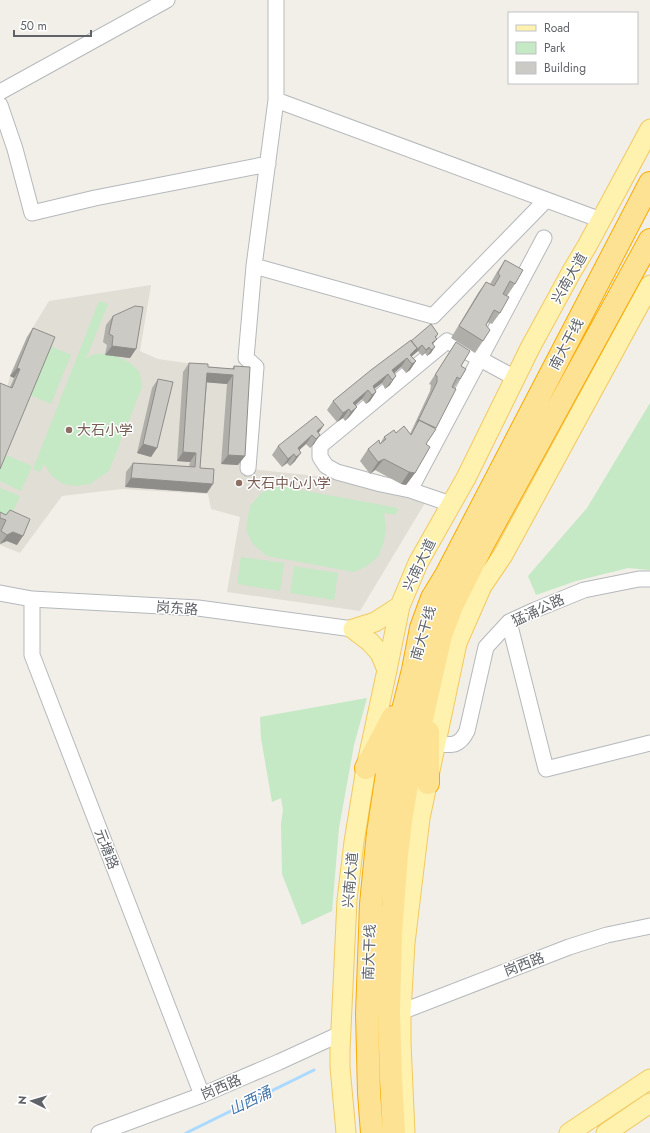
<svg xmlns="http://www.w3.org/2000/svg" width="650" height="1133" font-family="Jost,'Noto Sans SC',sans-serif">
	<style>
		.education { fill: #e1ded6 }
		.green { fill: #c5e8c5 }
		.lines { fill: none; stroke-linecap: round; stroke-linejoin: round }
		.stream { stroke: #aadaff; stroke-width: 3 }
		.minor-casing { stroke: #b5b8bc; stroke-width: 17 }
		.major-casing { stroke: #f2c960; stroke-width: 21 }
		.highway-casing { stroke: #f9ab00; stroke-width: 24 }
		.minor { stroke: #fff; stroke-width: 15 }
		.major { stroke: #fff2af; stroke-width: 19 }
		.highway { stroke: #fde293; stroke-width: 22 }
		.wall { fill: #afaea9 }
		.shaded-wall { fill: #8f8d8a }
		.building { fill: #cccac5; stroke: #8f8d8a }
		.education-dot { fill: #8d6e63; stroke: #fff; stroke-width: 1.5 }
		.labels { text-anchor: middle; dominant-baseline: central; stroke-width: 3; stroke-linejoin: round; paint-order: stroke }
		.street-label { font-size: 14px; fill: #5f6368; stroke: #fff }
		.education-label { font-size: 14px; fill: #785e54; stroke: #fff; text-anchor: start }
		.water-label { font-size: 15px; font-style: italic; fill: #4174aa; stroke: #fff }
	</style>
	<rect width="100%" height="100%" fill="#f1efe8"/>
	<path class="education" d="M151,285l-11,66 18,8 92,13 -6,95 16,3 66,7 102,21 -68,113 -133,-19 13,-75 -29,-8 -3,-15 -86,-5 -60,7 -42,57 -20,-8v-159l7,2 3,-12 17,-39 22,-36z"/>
	<path class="green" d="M99,301l9,3 -22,55c2,-1 4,-3 6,-4 14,-5 42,5 48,19 1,4 1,9 2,13l-33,84 -19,13 -14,2 -13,-2 -11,-8 -8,-12 -4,8 -7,-3z
		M48,345l23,10 -20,49 -23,-10z
		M650,403v167l-22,-2 -52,13 -40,14 -8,-19 59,-68z
		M4,454l28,12 -11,25 -21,-10v-18z
		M279,486l119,22 -2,7 -12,-2 2,15 -2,14 -6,15 -11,9 -13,6 -87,-16 -15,-13 -6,-14 4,-23 11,-13z
		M0,488l20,8 -11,25 -9,-4z
		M241,557l43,6 -4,28 -43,-7z
		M294,566l44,7 -4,27 -44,-7z
		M367,698l-13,47 -15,83 -7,83 -30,14 -20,-51 -1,-50 2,-14 -2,-12 -9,4 -11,-64 -1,-21z"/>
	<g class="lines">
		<path class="stream" d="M186,1133l128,-63"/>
		<g class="minor-casing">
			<path id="minor" d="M0,92l167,-92
				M276,100l325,120
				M0,105l15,44 17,64 63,-15 173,-34
				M254,266l179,50 113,-116
				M248,468l8,-101 -10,-9 8,-92 22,-166v-100
				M410,490l134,-252
				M451,504l-41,-14 -29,-6 -44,-12 -11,-6 -6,-9v-11l127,-105 68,37
				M0,593l32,6 166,9 155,21
				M32,599v56l170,440
				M509,622l37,147 104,-26
				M436,744c16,1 23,3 31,-13l19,-84 23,-25 26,-12 49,-20 55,-11h11
				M401,1012l168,-65 38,-12 43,-9
				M99,1133l103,-38 77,-33 61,-28"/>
		</g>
		<g class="major-casing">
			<path id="major" d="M353,629l17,13 10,11 7,17
				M353,629l22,-7 25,-16
				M346,1133l-6,-66v-17l7,-150 7,-58 12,-74 21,-98 13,-64 18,-43 48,-85 64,-130 42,-77 15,-25 63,-117
				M405,1133l-4,-90v-31l4,-69 15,-125 37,-175 25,-57 21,-31 147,-270
				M569,1133l81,-54
				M606,1133l44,-30"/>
		</g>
		<g class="highway-casing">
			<path id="highway" d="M366,768l27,-51
				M428,783v-51
				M372,1133l-3,-40 -2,-79 4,-110 7,-71 9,-59 26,-104 8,-42 11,-30 14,-23 204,-392
				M394,1133l-3,-54 -2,-67 2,-79 6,-78 4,-34 6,-36 34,-150 11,-29 30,-60 168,-306"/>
		</g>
		<use href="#minor" class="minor"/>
		<use href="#major" class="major"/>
		<use href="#highway" class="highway"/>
	</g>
	<path class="wall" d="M505,260l10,24 -8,12 -7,17 -8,11 -5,-2 -1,3 -3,16 -8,12 -24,-15 27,-45 8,-11 4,2 7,-12z
		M113,316l23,33 -6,9 -25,-3 2,-10 -4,-3 3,-17z
		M33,328l-33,141 10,-82 4,-9 -4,-2 17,-39z
		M438,334l-2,4 1,1 -4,5 -2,9 -4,3 -2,-3 -3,3 -4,-5 -7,6 5,4 -6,9 -4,3 -5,-6 -7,6 -4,12 -5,4 -3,-6 -8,6 2,3 -6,9 -4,3 -4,-5 -7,6 2,2 -7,9 -5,5 -2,-3 -6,4 -10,-12 6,-9 78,-60z
		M456,342l5,24 -1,13 -6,9 -28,56 -11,29 -9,12 -5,-1 -26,-14 -5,4 -10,-13 8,-12 12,-5 4,-7 12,-4 14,1 20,-43 1,-6 -2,-1z
		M189,363l19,4 24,2 2,-3 11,90 -7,9 -17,-1 6,-80 -20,-2 -7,86 7,25 -82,-6 1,-15 7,-9 56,4 1,-5 -13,-1 6,-89z
		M158,379l-1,69 -6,9 -14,-4 15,-65z
		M318,433l-4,11 -4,4 -4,-4 -7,6 -4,11 -5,5 -3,-3 -5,4 -10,-12 6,-9z
		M0,512l6,3 11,30 -10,-4 -7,3z"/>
	<path class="shaded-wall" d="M437,339l-5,6 -3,3 -4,5 -3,3 10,-13z
		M422,345l-4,6 -7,6 4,-6z
		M112,346l24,3 -6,9 -25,-3z
		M435,347l-4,6 -4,3 4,-6z
		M417,348l-6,9 -1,-2z
		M407,358l-6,9 -11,10 2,-7z
		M416,361l-6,9 -4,3 6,-9z
		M17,368l3,1 -6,9 -4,-2z
		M207,373l26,2 -6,9 -26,-2z
		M388,374l-6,9 -12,9 3,-6z
		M396,376l-6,9 -5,4 7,-9z
		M368,390l-6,9 -12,11 3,-7z
		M376,392l-6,9 -4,3 6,-9z
		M357,407l-7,9 -5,5 6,-9z
		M349,409l-6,9 -6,4 6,-9z
		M324,425l-6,9 -1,-3z
		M312,435l-6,9 -12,11 4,-7z
		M320,435l-6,9 -4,4 6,-9z
		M143,444l14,4 -6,9 -14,-4z
		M183,452l13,1 -6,9 -13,-1z
		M301,453l-6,8 -5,5 6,-9z
		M294,454l-7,9 -5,4 6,-8z
		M228,455l17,1 -7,9 -17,-1z
		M384,459l-9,11 -5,4 8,-12z
		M409,472l6,1 -9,12 -5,-1z
		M131,478l82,6 -6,9 -82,-6z
		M13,532l10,4 -6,9 -10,-4 -7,3 7,-9z"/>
	<path class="building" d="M505,260l18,10 -8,14 -5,-3 -7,13 6,3 -9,16 -6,-3 -8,15 4,5 -7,11 -24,-15 27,-44 8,4 6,-10 -2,-3z
		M135,306l8,1 -7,42 -24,-3 1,-10 -4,-2 4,-18z
		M431,324l7,10 -3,3 2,2 -5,4 3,4 -4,3 -2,-3 -3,3 -4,-5 -7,6 2,-3 -6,-7z
		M33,328l22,9 -55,132v-86l12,5 8,-19 -3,-1z
		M411,340l6,8 -7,7 6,6 -4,3 -5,-6 -15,12 4,6 -4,4 -4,-6 -15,12 3,6 -4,3 -4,-5 -15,13 4,4 -6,5 -2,-3 -6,4 -10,-12 38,-31z
		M456,342l14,9 -9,15 5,3 -6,10 -3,-2 -5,10 4,2 -20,39 -17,-8 -2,3 20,-41v-6l-2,-1z
		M189,363l19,1v3l26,2v-3l16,1 -5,89 -17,-1 5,-80 -26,-2 -7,95 14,1 -1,15 -82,-6 2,-15 62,4 1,-14 -13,-1z
		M158,379l15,3 -16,66 -14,-4z
		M316,416l8,9 -7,6 3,4 -4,4 -4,-4 -14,13 3,5 -5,4 -2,-3 -6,5 -10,-13z
		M419,420l17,9 -10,15 4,3 -15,26 -6,-1 -25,-13 -6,3 -10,-13 11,-9 1,4 6,-5 -2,-2 10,-7 2,3 8,-7 7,9z
		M10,510l20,9 -7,17 -10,-4 -6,3 -6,-4 5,-11 -6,-2v-6l6,3z"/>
	<g class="education-dot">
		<circle cx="69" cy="430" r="4"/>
		<circle cx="239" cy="483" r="4"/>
	</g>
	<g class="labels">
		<g class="street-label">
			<text transform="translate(569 278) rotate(-60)">兴南大道</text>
			<text transform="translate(566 344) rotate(-62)">南大干线</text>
			<text transform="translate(419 565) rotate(-64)">兴南大道</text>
			<text transform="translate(177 608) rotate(4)">岗东路</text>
			<text transform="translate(538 610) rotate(-25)">猛涌公路</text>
			<text transform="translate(423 633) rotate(-74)">南大干线</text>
			<text transform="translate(107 849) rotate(69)">元塘路</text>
			<text transform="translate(350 880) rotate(-85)">兴南大道</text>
			<text transform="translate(369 952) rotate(-88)">南大干线</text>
			<text transform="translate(524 964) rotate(-21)">岗西路</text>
			<text transform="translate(221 1087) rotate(-23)">岗西路</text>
		</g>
		<g class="education-label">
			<text x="77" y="430">大石小学</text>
			<text x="247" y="483">大石中心小学</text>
		</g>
		<g class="water-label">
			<text transform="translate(250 1101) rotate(-26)">山西涌</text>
		</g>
	</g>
	<rect x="508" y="12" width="130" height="72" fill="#ffffff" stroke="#bfc1c3"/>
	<rect x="516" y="25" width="20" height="6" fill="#fff2af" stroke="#bfc1c3"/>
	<text x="544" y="32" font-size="12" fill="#5f6368">Road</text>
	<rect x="516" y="42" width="20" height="12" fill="#c5e8c5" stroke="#bfc1c3"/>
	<text x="544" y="52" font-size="12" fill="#5f6368">Park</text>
	<rect x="516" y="62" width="20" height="12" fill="#cccac5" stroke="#bfc1c3"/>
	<text x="544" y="72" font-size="12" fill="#5f6368">Building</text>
	<g transform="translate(32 1101) rotate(275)" stroke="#ffffff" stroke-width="3" paint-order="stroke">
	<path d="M0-3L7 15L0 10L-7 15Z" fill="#5f6368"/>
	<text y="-6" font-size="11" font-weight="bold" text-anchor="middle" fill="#5f6368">N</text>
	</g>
	<path d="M14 30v6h77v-6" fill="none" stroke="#5f6368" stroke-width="2"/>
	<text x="20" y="30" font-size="12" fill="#5f6368" stroke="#ffffff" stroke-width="3" paint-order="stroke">50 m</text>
</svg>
